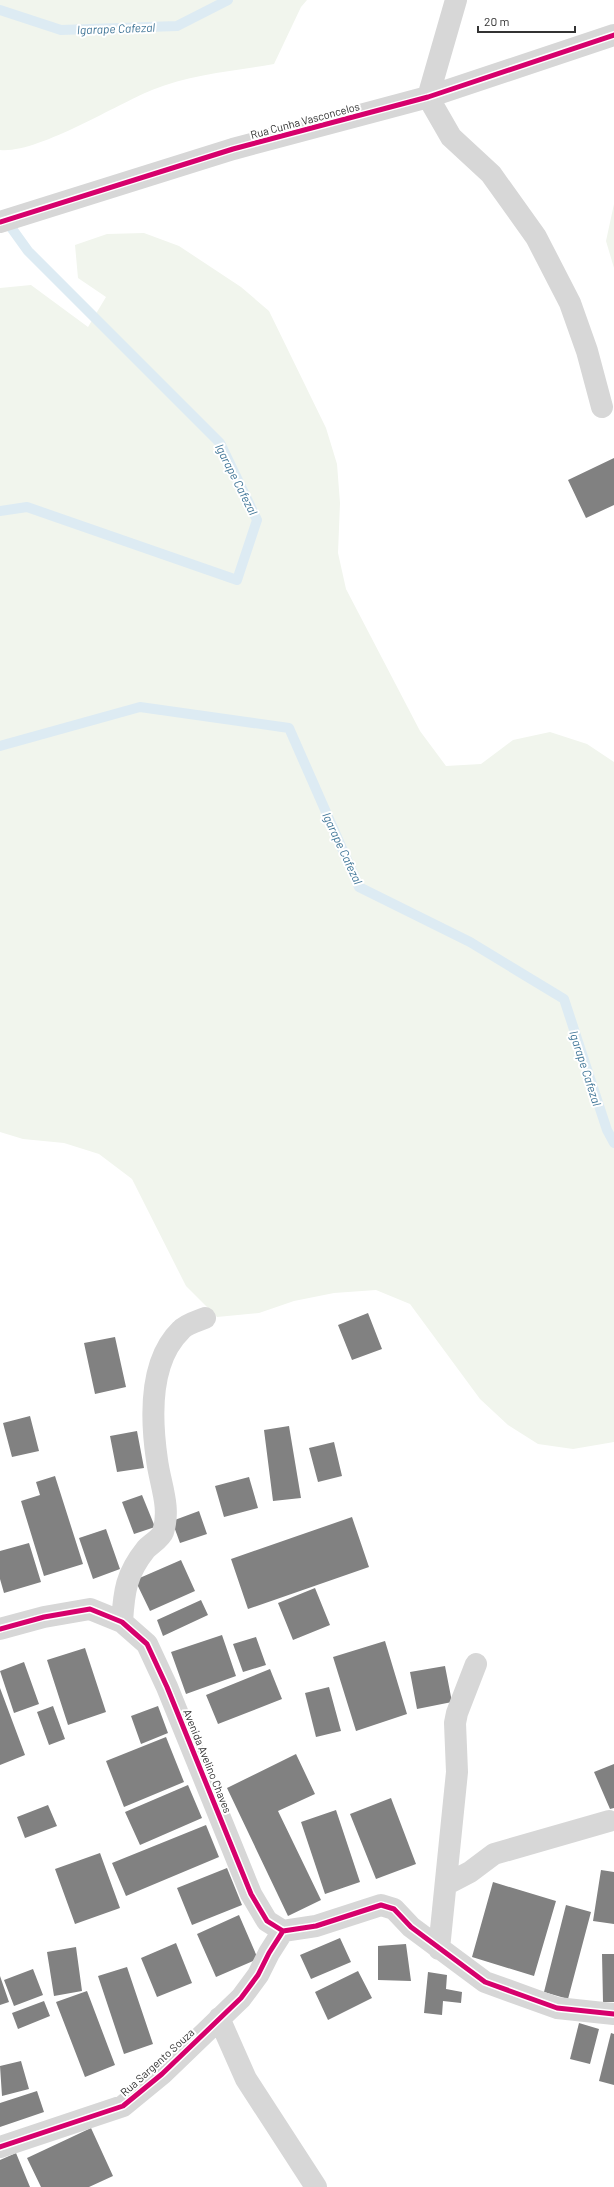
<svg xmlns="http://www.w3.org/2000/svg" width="614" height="2187" font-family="Barlow,sans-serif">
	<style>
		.green { fill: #f1f5ed }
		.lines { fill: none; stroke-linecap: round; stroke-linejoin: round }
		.stream { stroke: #ddebf3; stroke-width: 10 }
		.building { fill: #818181 }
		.minor { stroke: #d7d7d7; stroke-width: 22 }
		.cycleway-casing { stroke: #fff; stroke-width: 8 }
		.cycleway { stroke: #d6006c; stroke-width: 5 }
		.labels { text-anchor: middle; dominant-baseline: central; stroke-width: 4; stroke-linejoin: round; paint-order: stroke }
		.street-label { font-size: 11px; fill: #333; stroke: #fff }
		.water-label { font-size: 12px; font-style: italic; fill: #3f7597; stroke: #fff }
	</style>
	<rect width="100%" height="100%" fill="#fff"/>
	<path class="green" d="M0,0h307l-6,7 -27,57c-40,7 -84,10 -122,26 -37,15 -115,64 -152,60z
		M614,204v64l-8,-27z
		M144,233l35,13 62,41 28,24 57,117 11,36 3,39 -2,50 8,36 74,142 26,35 35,-2 32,-24 37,-8 37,12 27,18v680l-41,7 -35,-5 -30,-19 -28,-26 -70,-95 -34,-14 -42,3 -40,8 -35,12 -42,4 -31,-31 -54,-107 -33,-25 -35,-11 -41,-4 -23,-7v-844l31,-3 57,42 18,-30 -28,-19 -3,-33 32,-11z"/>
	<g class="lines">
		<path class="stream" d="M0,10l61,20 116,-4 51,-26
			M0,511l27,-4 210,73 20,-60 -37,-77 -192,-192 -23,-32
			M0,746l140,-39 149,21 70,159 111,55 94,57 43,131 7,13"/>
	</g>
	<path class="building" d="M614,458v47l-28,13 -18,-38z
		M368,1313l14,36 -30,11 -14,-35z
		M115,1337l11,50 -31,7 -11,-51z
		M30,1416l9,35 -27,6 -9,-34z
		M289,1426l12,72 -28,3 -9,-71z
		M137,1431l7,37 -27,4 -7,-36z
		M334,1442l8,34 -24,6 -9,-34z
		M55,1476l28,88 -39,12 -23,-75 19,-6 -4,-13z
		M249,1477l9,31 -34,9 -9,-31z
		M142,1495l13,32 -21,7 -12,-32z
		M199,1511l8,23 -27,9 -8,-22z
		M352,1517l17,50 -121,42 -17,-50z
		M106,1529l14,40 -27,10 -14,-41z
		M29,1543l12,39 -37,11 -4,-14v-28z
		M181,1560l14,31 -45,20 -15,-31z
		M315,1588l15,37 -37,15 -15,-37z
		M201,1600l7,15 -45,21 -6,-16z
		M222,1635l14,41 -50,18 -15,-42z
		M256,1637l10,28 -23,7 -10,-28z
		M385,1641l22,73 -51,17 -23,-74z
		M85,1648l21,64 -38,13 -21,-65z
		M24,1662l15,42 -25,9 -14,-42z
		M445,1666l7,36 -35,7 -7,-37z
		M270,1669l12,30 -64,25 -12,-29z
		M329,1687l12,44 -25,6 -11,-44z
		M0,1688l25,67 -25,10z
		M53,1706l12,33 -16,6 -12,-33z
		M158,1706l10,27 -27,11 -10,-28z
		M166,1737l18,45 -60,25 -18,-46z
		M296,1754l19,40 -37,17 43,89 -33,16 -61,-128z
		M614,1764v44l-4,1 -16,-37z
		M188,1785l14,33 -62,27 -15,-33z
		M391,1798l25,66 -40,15 -26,-65z
		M48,1805l9,21 -32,12 -8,-21z
		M336,1810l24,72 -35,12 -24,-72z
		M206,1825l13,32 -93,39 -14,-33z
		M100,1853l20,55 -45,16 -20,-55z
		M227,1868l15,37 -50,20 -15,-37z
		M601,1870l13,2v52l-21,-3z
		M493,1882l63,19 -22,75 -62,-19z
		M566,1905l25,7 -23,87 -24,-7z
		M239,1915l19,44 -42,18 -19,-43z
		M340,1938l11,24 -40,17 -11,-24z
		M176,1943l16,40 -35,14 -16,-39z
		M406,1944l5,37 -33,-1v-34z
		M76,1947l6,44 -28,5 -7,-44z
		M602,1954h12v48h-11z
		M127,1967l26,77 -29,10 -26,-78z
		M33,1969l10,26 -29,11 -10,-26z
		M358,1971l14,27 -44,22 -13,-28z
		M428,1972l19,3 -1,14 16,3 -1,11 -18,-2 -1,14 -18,-2z
		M0,1976l9,26 -9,3z
		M87,1991l28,74 -30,12 -29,-75z
		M44,2001l6,15 -32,13 -6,-16z
		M579,2023l20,6 -9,35 -20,-5z
		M611,2033l3,1v51l-15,-4z
		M21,2061l8,28 -27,7 -2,-30z
		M37,2091l7,21 -44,15v-24z
		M91,2128l22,48 -24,11h-48l-14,-29z
		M16,2153l14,34h-30v-27z"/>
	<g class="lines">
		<path class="minor" d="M456,0l-28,97 23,40 40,37 45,63 34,66 17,48 15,56
			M0,222l233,-73 195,-52 186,-62
			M122,1622c2,-31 4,-48 24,-73 5,-5 15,-11 17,-17 8,-25 -3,-48 -6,-72 -6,-41 -8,-99 24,-130 5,-6 17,-9 24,-12
			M0,1629l44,-12 46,-8 32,13 25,22 20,43 84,207 16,27 16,10 33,-5 65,-21 13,4 17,18 74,55 72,26 57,6
			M447,1884l23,-12 24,-18 115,-33
			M439,1949l18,-177 -2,-49 2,-10 19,-49
			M219,2018l27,61 70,108
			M0,2147l123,-41 39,-32 79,-76 17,-23 11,-22 14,-22"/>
		<g class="cycleway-casing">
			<path id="cycleway" d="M0,222l233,-73 195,-52 186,-62
				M0,1629l44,-12 46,-8 32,13 25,22 20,43 84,207 16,27 16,10 33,-5 65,-21 13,4 17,18 74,55 72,26 57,6
				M0,2147l123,-41 39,-32 79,-76 17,-23 11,-22 14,-22"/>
		</g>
		<use href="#cycleway" class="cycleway"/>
	</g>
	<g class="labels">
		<g class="street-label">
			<text transform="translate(305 120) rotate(-15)">Rua Cunha Vasconcelos</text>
			<text transform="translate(208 1761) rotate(68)">Avenida Avelino Chaves</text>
			<text transform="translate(157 2062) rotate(-42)">Rua Sargento Souza</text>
		</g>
		<g class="water-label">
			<text transform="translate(116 28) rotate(-2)">Igarape Cafezal</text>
			<text transform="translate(237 479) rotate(63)">Igarape Cafezal</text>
			<text transform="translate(343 848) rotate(65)">Igarape Cafezal</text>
			<text transform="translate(586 1068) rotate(72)">Igarape Cafezal</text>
		</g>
	</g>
	<path d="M478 26v6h97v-6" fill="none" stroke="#333333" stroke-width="2"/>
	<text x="484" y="26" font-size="12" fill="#333333" stroke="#ffffff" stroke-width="3" paint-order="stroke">20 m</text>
</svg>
